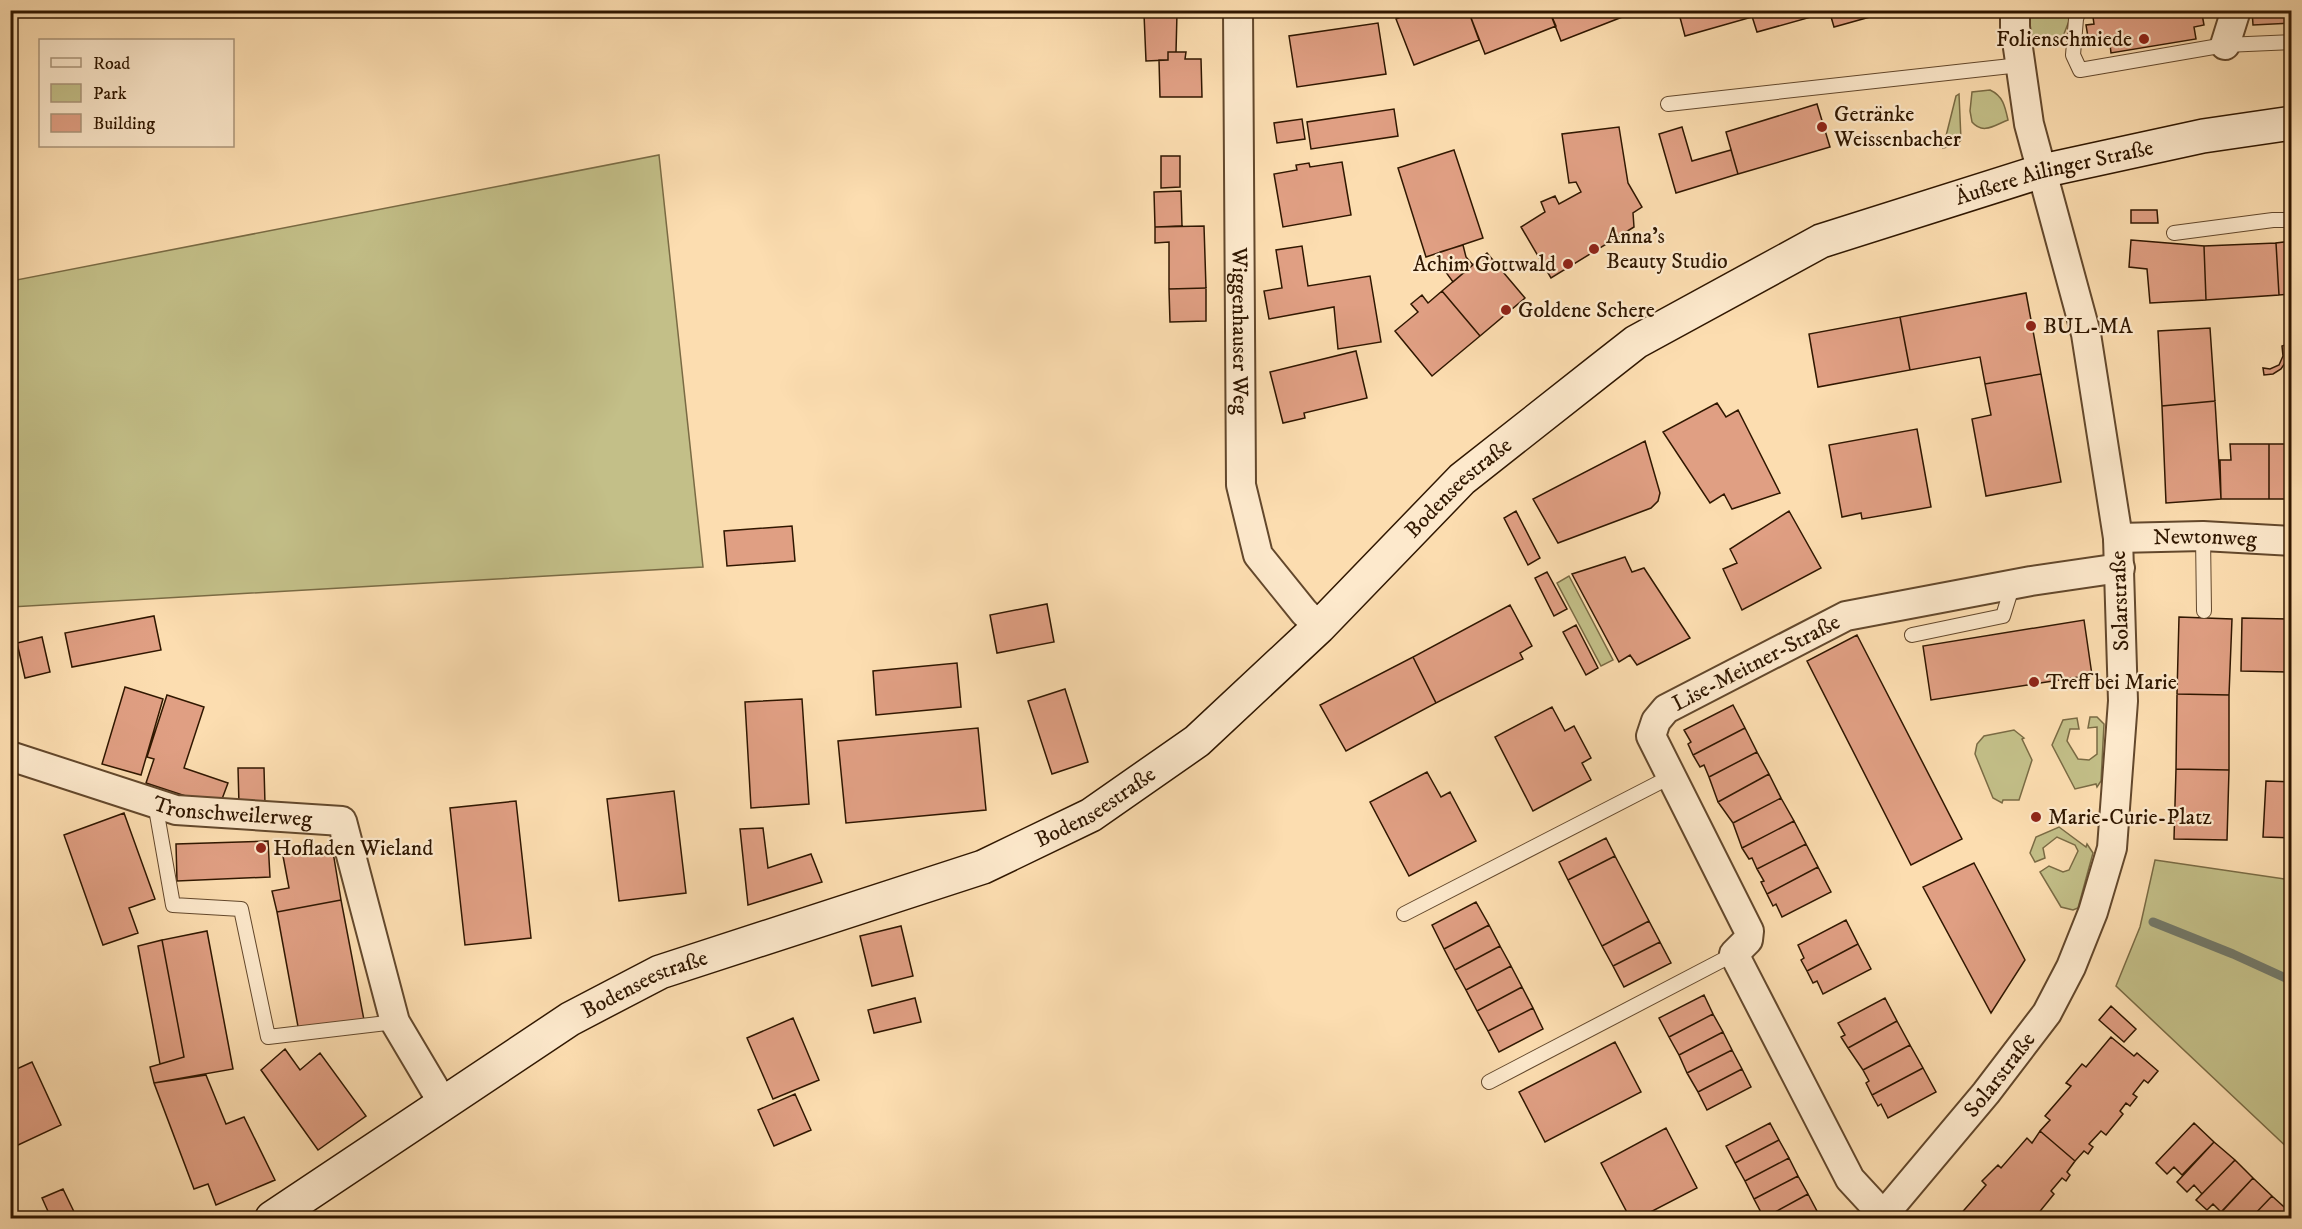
<svg xmlns="http://www.w3.org/2000/svg" width="2302" height="1229" font-family="'IM FELL DW Pica',serif">
	<style>
		.green { fill: #c3bf88; stroke: #7a6b44; stroke-width: 1.5 }
		.lines { fill: none; stroke-linecap: round; stroke-linejoin: round }
		.stream { stroke: #737969; stroke-width: 9 }
		.building { fill: #e09f83; stroke: #301700; stroke-width: 1.5 }
		.service-casing { stroke: #63482c; stroke-width: 16 }
		.minor-casing { stroke: #63482c; stroke-width: 32 }
		.secondary-casing { stroke: #301700; stroke-width: 36 }
		.service { stroke: #fde9cc; stroke-width: 14 }
		.minor { stroke: #fde9cc; stroke-width: 28 }
		.secondary { stroke: #fde9cc; stroke-width: 33 }
		.poi-dot { fill: #8f2418; stroke: #fde9cc; stroke-width: 2 }
		.labels { text-anchor: middle; dominant-baseline: central; stroke-width: 4.5; stroke-linejoin: round; paint-order: stroke }
		.poi-label { font-size: 22px; fill: #301700; stroke: #fde9cc; text-anchor: start }
		.street-label { font-size: 22px; fill: #301700; stroke: #fde9cc }
	</style>
	<rect width="100%" height="100%" fill="#fcddb0"/>
	<filter id="stains"><feTurbulence type="fractalNoise" baseFrequency=".00333" numOctaves="4"/><feColorMatrix values="0 0 0 0 .2 0 0 0 0 .09 0 0 0 0 .02 0 0 0 .5 -.17"/></filter>
	<radialGradient id="worn" r=".72"><stop offset=".6" stop-color="#630" stop-opacity="0"/><stop offset="1" stop-color="#630" stop-opacity=".3"/></radialGradient>
	<path class="green" d="M2028,11h45l-13,33h-32z
		M1990,90c13,6 15,16 18,30 -13,5 -25,15 -36,2l-2,-11 2,-19z
		M1959,94l2,46 -5,5 -13,3 13,-52z
		M659,155l44,412 -692,40v-326z
		M1569,576l44,84 -12,6 -44,-83z
		M2090,717h7l7,7 -3,57 -4,6 -1,-3 -21,5 -23,-44 11,-25 14,-2 2,11h-9l-3,12 11,18 11,1 8,-6v-27l-9,1z
		M2014,730l10,8 -2,1 10,21 -13,40h-16l-1,3 -9,-5 -18,-44 2,-10 7,-8z
		M2059,827l27,20 1,-3 6,9 -15,55 -5,2 -12,-3 -21,-35 9,-6 14,6 6,-2 9,-19 -3,-6 -18,-8 -14,11 2,10 -10,4 -5,-9 6,-16z
		M2155,860l136,20v271l-175,-165 24,-59z"/>
	<g class="lines">
		<path class="stream" d="M2153,922l80,32 59,27"/>
	</g>
	<path class="building" d="M1140,10h42l1,2 -42,2z
		M1417,10h51l11,30 -65,25 -18,-46z
		M1468,10h81l7,16 -71,28z
		M1549,10h85l1,2 -74,29z
		M1678,10h72l2,7 -67,19z
		M1750,10h79v2l-72,20z
		M1829,10h66l-61,17z
		M2092,10h115v3l-5,1 2,11 -10,2 2,12 -85,14 -1,-9 -8,1 -2,-10 -12,2 -2,-12 8,-1z
		M2252,10h40v13l-39,2z
		M1177,13l-1,39h-8v8l-22,1 -2,-47z
		M1378,23l8,51 -89,13 -8,-51z
		M1168,52h18l-1,7h16l1,38h-42l-1,-37h9z
		M1817,104l13,43 -92,27 -12,-42z
		M1394,109l4,27 -87,13 -4,-27z
		M1302,119l3,20 -28,4 -3,-20z
		M1619,127l9,56 14,24 -9,6 1,14 -83,51 -30,-51 24,-15 -4,-10 14,-6 4,8 22,-12 -5,-10 -7,1 -7,-49z
		M1682,127l10,34 39,-11 7,24 -62,19 -17,-59z
		M1454,150l29,88 -57,19 -28,-89z
		M1161,156h19v31l-19,1z
		M1342,162l9,53 -68,12 -9,-53 23,-4 -1,-5 13,-2 1,4z
		M1181,191l1,35 -27,1 -1,-35z
		M2131,210h26l1,13h-27z
		M1204,226l2,62 -37,1v-47l-14,1v-16z
		M2131,240l73,6 2,54 -56,3 -3,-34 -18,-2z
		M2292,241v53l-13,1 -3,-52z
		M2276,243l3,52 -73,5 -2,-54z
		M1463,245l3,12 7,8 -20,17 -8,-11 -5,-19z
		M1302,246l6,40 62,-10 11,66 -43,7 -4,-42 -65,12 -5,-28 18,-3 -6,-38z
		M1487,253l38,45 -45,38 -38,-45z
		M1206,288v33l-36,1 -1,-33z
		M1442,291l38,45 -48,40 -37,-45 23,-19 -7,-8 11,-9 6,8z
		M2026,293l15,81 -56,10 -5,-27 -70,13 -10,-53z
		M1900,317l10,53 -92,17 -9,-53z
		M2210,328l5,73 -53,5 -4,-75z
		M2289,344v13l-8,12 -8,5 -9,1 -1,-7 7,1 9,-4 4,-9 -1,-10z
		M1356,351l11,47 -63,15 1,5 -22,5 -13,-51z
		M2041,374l20,108 -75,14 -14,-77 19,-4 -6,-31z
		M2215,401l6,98 -55,4 -4,-97z
		M1717,403l9,14 12,-7 42,83 -48,16 -8,-15 -14,9 -47,-71z
		M1917,429l14,78 -69,12 -1,-6 -19,4 -13,-72z
		M1645,441l15,52 -2,8 -7,7 -93,35 -25,-44z
		M2230,444h39v55h-48l-1,-39h11z
		M2269,444h23v55h-23z
		M1516,511l24,47 -12,7 -24,-47z
		M1789,511l32,57 -79,42 -19,-41 14,-6 -7,-14z
		M792,526l3,35 -68,5 -3,-35z
		M1625,557l7,15 12,-4 46,70 -53,27 -7,-10 -11,7 -47,-88z
		M1547,572l20,37 -13,7 -19,-38z
		M1047,604l7,38 -57,11 -7,-38z
		M1510,605l22,41 -12,7 3,6 -87,44 -23,-46z
		M154,616l7,34 -89,17 -7,-34z
		M2179,617l53,2 -3,76 -52,-1z
		M2242,618l50,1v53l-51,-1z
		M2084,620l8,55 -161,25 -8,-54z
		M1576,625l22,43 -12,7 -23,-43z
		M1857,635l105,204 -51,26 -104,-204z
		M42,637l8,35 -25,6 -8,-35z
		M11,649l5,24 -6,1v-25z
		M1413,657l23,46 -90,48 -26,-46z
		M957,663l4,44 -85,8 -3,-44z
		M125,687l38,12 -22,76 -39,-11z
		M1065,689l23,73 -36,12 -24,-73z
		M2177,694l52,1v75l-53,-1z
		M167,695l37,12 -20,61 44,15 -9,24 -73,-24 8,-24 -7,-2z
		M802,699l7,105 -58,4 -6,-106z
		M1733,705l12,23 -52,27 -5,-11 3,-2 -7,-12z
		M1552,707l13,24 9,-5 17,32 -9,5 9,17 -58,31 -38,-74z
		M978,728l8,82 -140,13 -8,-82z
		M1745,728l12,24 -48,25 -5,-12 -4,2 -7,-12z
		M1757,752l12,22 -51,28 -9,-25z
		M238,768h26l1,36 -26,1z
		M2176,769l53,1 -2,70 -53,-1z
		M1427,772l14,25 9,-5 26,49 -67,35 -39,-74z
		M1769,774l12,24 -48,25 -15,-21z
		M2266,781l26,1v56l-29,-1z
		M674,791l12,102 -67,8 -12,-102z
		M1781,798l13,23 -52,27 -9,-25z
		M516,801l15,137 -66,7 -15,-137z
		M124,813l31,86 -26,9 9,25 -35,12 -39,-110z
		M1794,821l12,23 -49,25 -5,-11 -3,1 -7,-11z
		M763,828l5,40 43,-14 11,28 -74,23 -8,-76z
		M1606,838l9,18 -47,24 -9,-18z
		M268,841l2,36 -93,4 -1,-37z
		M1806,844l12,23 -51,27 -6,-12 3,-1 -7,-12z
		M332,846l9,54 -64,12 -5,-21 17,-3 -6,-32z
		M1615,856l34,65 -47,25 -34,-66z
		M1974,863l51,97 -34,53 -68,-126z
		M1818,867l13,25 -49,25 -6,-13 -3,2 -6,-12z
		M341,900l23,120 -65,12 -22,-120z
		M1476,902l13,23 -45,24 -12,-24z
		M1846,920l12,24 -51,27 -6,-11 3,-2 -6,-13z
		M1649,921l11,21 -47,24 -11,-20z
		M1489,925l11,21 -45,24 -11,-21z
		M901,926l12,50 -41,10 -12,-50z
		M207,931l26,138 -79,14 -4,-16 34,-10 -22,-117z
		M162,940l22,117 -24,7 -22,-118z
		M1660,942l11,21 -47,24 -11,-21z
		M1858,944l13,25 -48,25 -6,-13 -4,2 -6,-12z
		M1500,946l11,20 -45,24 -11,-20z
		M1511,966l11,21 -45,24 -11,-21z
		M1522,987l11,21 -45,23 -11,-20z
		M1704,995l9,19 -44,23 -10,-19z
		M915,998l6,24 -47,11 -6,-23z
		M1885,998l12,23 -49,27 -7,-11 4,-2 -7,-12z
		M2111,1006l25,23 -12,13 -25,-22z
		M1533,1008l10,21 -44,23 -11,-21z
		M1713,1014l10,18 -44,23 -10,-18z
		M793,1018l26,62 -46,19 -26,-61z
		M1897,1021l13,24 -47,25 -15,-22z
		M1723,1032l9,18 -45,23 -8,-18z
		M2111,1037l23,19 3,-3 21,18 -10,12 -4,-3 -11,14 4,3 -7,9 -4,-3 -6,8 3,3 -17,21 -5,-4 -12,13 4,3 -5,7 -4,-3 -9,10 -35,-30 10,-11 -5,-4 26,-30 -5,-3 16,-19 4,3z
		M1615,1042l26,50 -96,50 -26,-50z
		M1910,1045l13,23 -51,27 -6,-12 3,-2 -6,-11z
		M285,1049l15,21 20,-17 46,63 -48,34 -57,-80z
		M1732,1050l10,19 -44,23 -11,-19z
		M32,1062l29,63 -45,21 -6,-11v-63z
		M1923,1068l13,24 -48,26 -7,-14 -3,2 -6,-11z
		M1742,1069l9,18 -44,23 -9,-18z
		M206,1075l20,49 18,-7 31,63 -59,25 -8,-21 -14,5 -40,-106z
		M795,1094l16,36 -37,16 -16,-36z
		M1770,1123l9,17 -44,23 -9,-17z
		M2194,1123l20,19 -32,33 -8,-8 -7,7 -11,-11z
		M1666,1128l31,60 -58,30h-9l-29,-55z
		M2040,1131l35,30 -8,11 3,3 -4,6 -4,-3 -11,13 3,3 -17,21 -4,-3 -6,6 -69,-1 28,-32 -4,-4 16,-16 3,3 26,-30 5,5z
		M1779,1140l10,18 -44,23 -10,-18z
		M2214,1142l21,18 -33,34 -8,-9 -7,7 -10,-10z
		M1789,1158l9,18 -44,23 -9,-18z
		M2235,1160l18,18 -32,34 -8,-8 -6,6 -11,-10z
		M1798,1176l10,18 -44,24 -10,-19z
		M2253,1178l19,18 -21,22h-35z
		M63,1189l14,29h-26l-9,-20z
		M1808,1194l10,19 -10,5h-44z
		M2272,1196l20,18v4h-41z"/>
	<g class="lines">
		<g class="service-casing">
			<path id="service" d="M2079,10l-3,9 -3,36 7,15 145,-25 67,-3
				M1668,104l352,-39
				M2174,233l99,-13h19
				M2203,536l1,75
				M1912,635l91,-19 10,-32
				M155,803l18,102 68,4 27,128 127,-15
				M1404,914l266,-137
				M1489,1082l245,-128"/>
		</g>
		<g class="minor-casing">
			<g id="minor">
				<path id="s1" d="M1238,10l3,475 17,70 46,57 15,15"/>
				<path d="M2225,45l11,-35"/>
				<path id="s2" d="M2118,538l85,-2 89,5"/>
				<path id="s3" d="M10,756l166,54 166,11 53,201 48,81"/>
				<path id="s4" d="M1881,1218l105,-125 61,-80 24,-46 22,-55 19,-64 11,-147 -5,-163 -32,-204 -57,-210 -14,-97v-17"/>
				<path id="s5" d="M1886,1218l-36,-39 -116,-225 14,-14 1,-9 -98,-195 5,-15 10,-12 180,-93 185,-35 89,-13"/>
			</g>
		</g>
		<g class="secondary-casing">
			<g id="secondary">
				<path id="s6" d="M272,1218l298,-199 90,-47 323,-105 108,-52 106,-74 122,-114 143,-148 137,-108 37,-29 185,-101 221,-70 161,-35 89,-13"/>
			</g>
		</g>
		<use href="#service" class="service"/>
		<use href="#minor" class="minor"/>
		<use href="#secondary" class="secondary"/>
	</g>
	<g class="poi-dot">
		<circle cx="2144" cy="39" r="6"/>
		<circle cx="1822" cy="127" r="6"/>
		<circle cx="1594" cy="249" r="6"/>
		<circle cx="1568" cy="264" r="6"/>
		<circle cx="1506" cy="310" r="6"/>
		<circle cx="2031" cy="326" r="6"/>
		<circle cx="2034" cy="682" r="6"/>
		<circle cx="2036" cy="817" r="6"/>
		<circle cx="261" cy="848" r="6"/>
	</g>
	<g class="labels">
		<g class="poi-label">
			<text x="2132" y="39" text-anchor="end">Folienschmiede</text>
			<text x="1834" y="114">Getränke<tspan x="1834" dy="25">Weissenbacher</tspan></text>
			<text x="1606" y="236">Anna's<tspan x="1606" dy="25">Beauty Studio</tspan></text>
			<text x="1556" y="264" text-anchor="end">Achim Gottwald</text>
			<text x="1518" y="310">Goldene Schere</text>
			<text x="2043" y="326">BUL-MA</text>
			<text x="2046" y="682">Treff bei Marie</text>
			<text x="2048" y="817">Marie-Curie-Platz</text>
			<text x="273" y="848">Hofladen Wieland</text>
		</g>
		<g class="street-label">
			<text stroke="none"><textPath href="#s6" startOffset="2097">Äußere Ailinger Straße</textPath></text>
			<text stroke="none"><textPath href="#s1" startOffset="321">Wiggenhauser Weg</textPath></text>
			<text stroke="none"><textPath href="#s6" startOffset="1413">Bodenseestraße</textPath></text>
			<text stroke="none"><textPath href="#s2" startOffset="87">Newtonweg</textPath></text>
			<text transform="translate(2120 601) rotate(-92)">Solarstraße</text>
			<text stroke="none"><textPath href="#s5" startOffset="686">Lise-Meitner-Straße</textPath></text>
			<text stroke="none"><textPath href="#s6" startOffset="927">Bodenseestraße</textPath></text>
			<text stroke="none"><textPath href="#s3" startOffset="231">Tronschweilerweg</textPath></text>
			<text stroke="none"><textPath href="#s6" startOffset="441">Bodenseestraße</textPath></text>
			<text stroke="none"><textPath href="#s4" startOffset="186">Solarstraße</textPath></text>
		</g>
	</g>
	<rect width="2302" height="1229" fill="none" stroke="#fcddb0" stroke-width="36"/>
	<rect x="12" y="12" width="2278" height="1205" fill="none" stroke="#301700" stroke-width="3"/>
	<rect x="18" y="18" width="2266" height="1193" fill="none" stroke="#301700" stroke-width="1.5"/>
	<rect x="39" y="39" width="195" height="108" fill="#fde9cc" stroke="#ab957a" stroke-width="1.5"/>
	<rect x="51" y="58" width="30" height="9" fill="#fde9cc" stroke="#ab957a" stroke-width="1.5"/>
	<text x="93" y="69" font-size="18" fill="#301700">Road</text>
	<rect x="51" y="84" width="30" height="18" fill="#c3bf88" stroke="#ab957a" stroke-width="1.5"/>
	<text x="93" y="99" font-size="18" fill="#301700">Park</text>
	<rect x="51" y="114" width="30" height="18" fill="#e09f83" stroke="#ab957a" stroke-width="1.5"/>
	<text x="93" y="129" font-size="18" fill="#301700">Building</text>
	<rect width="100%" height="100%" filter="url(#stains)"/>
	<rect width="100%" height="100%" fill="url(#worn)"/>
</svg>
